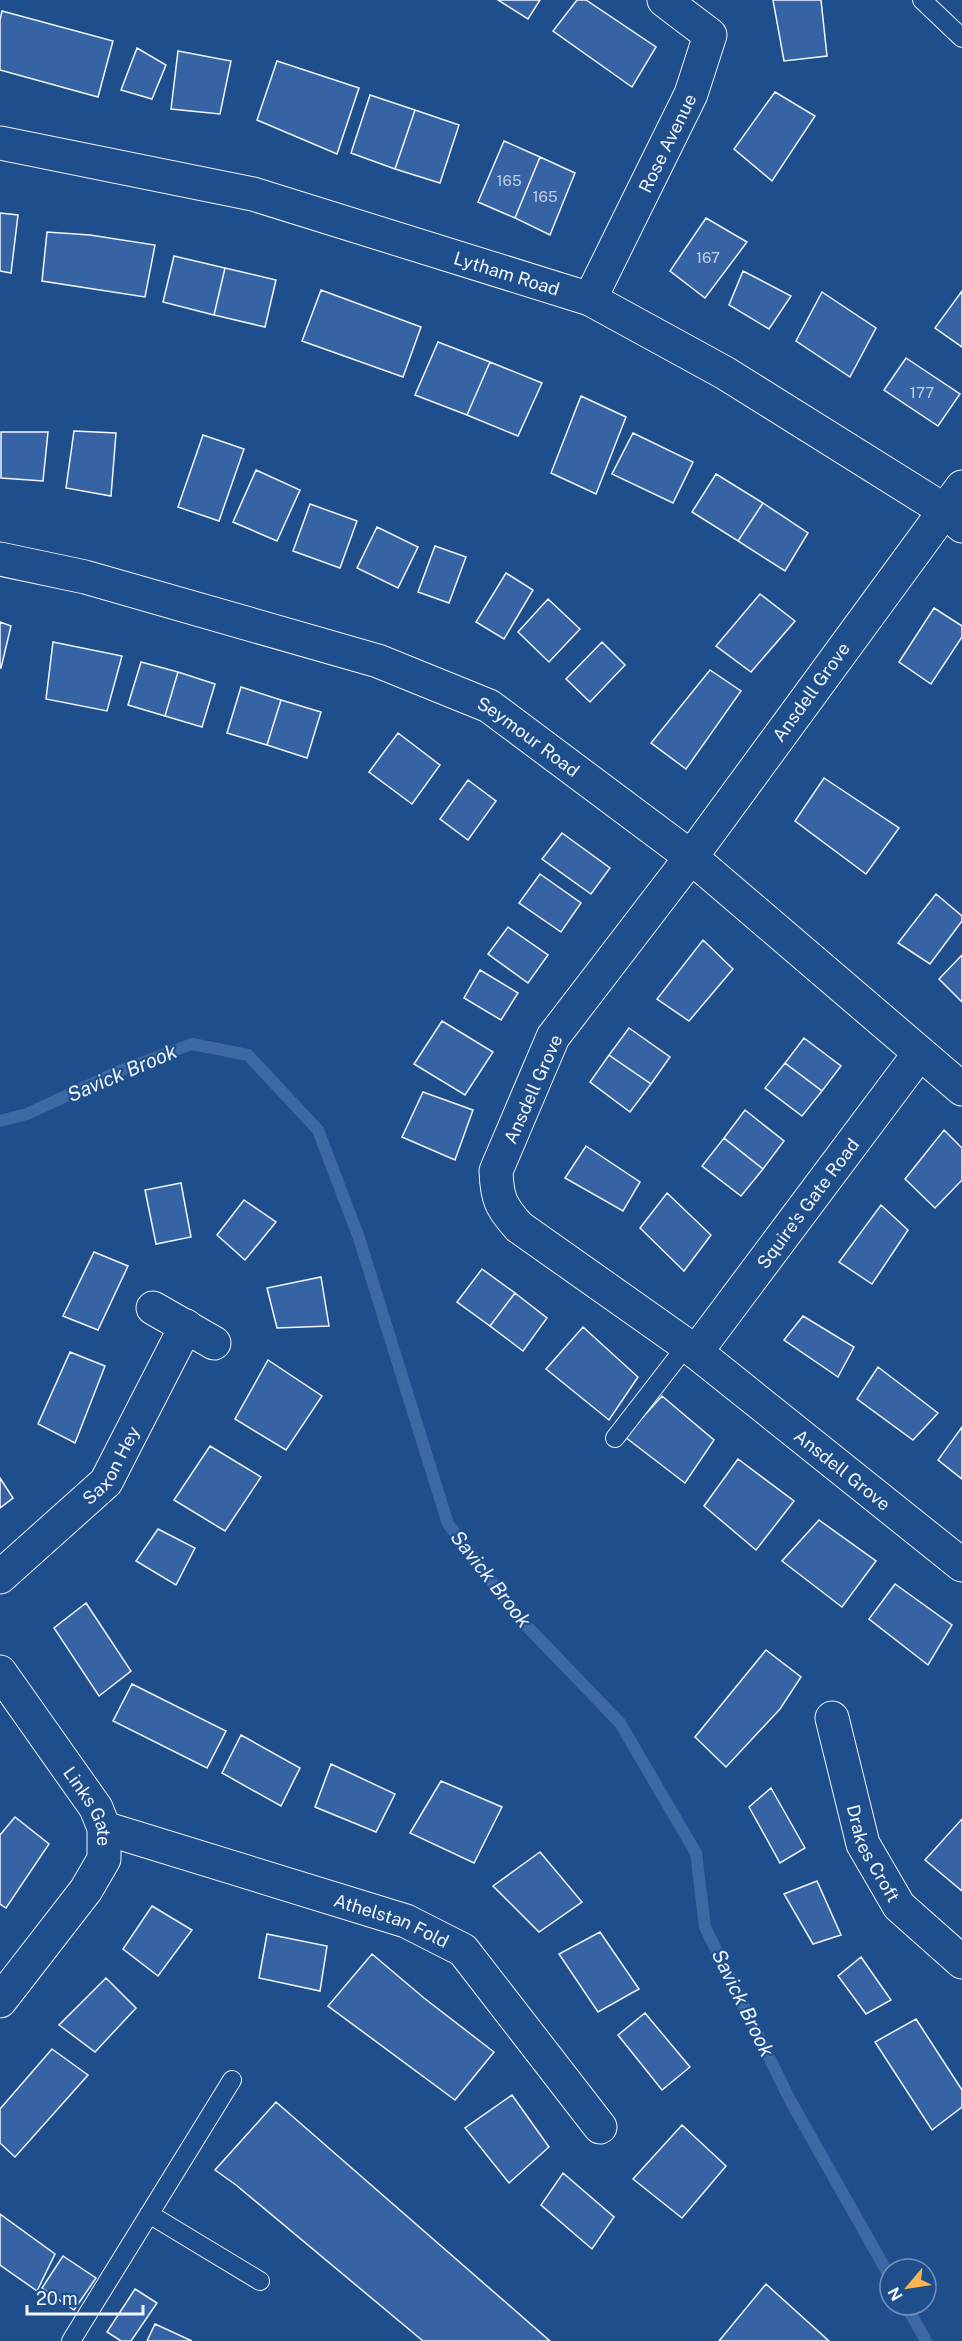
<svg xmlns="http://www.w3.org/2000/svg" width="962" height="2341" font-family="'Public Sans',sans-serif">
	<style>
		.lines { fill: none; stroke-linecap: round; stroke-linejoin: round }
		.stream { stroke: #3b69a3; stroke-width: 12 }
		.building { fill: #3563a3; stroke: #f2f6ff; stroke-width: 1.5 }
		.service-casing { stroke: #f2f6ff; stroke-width: 20 }
		.minor-casing { stroke: #f2f6ff; stroke-width: 35 }
		.service { stroke: #1f4e8c; stroke-width: 18 }
		.minor { stroke: #1f4e8c; stroke-width: 33 }
		.labels { text-anchor: middle; dominant-baseline: central; stroke-width: 4.5; stroke-linejoin: round; paint-order: stroke }
		.number-label { font-size: 15px; fill: #c3d1e8 }
		.street-label { font-size: 18px; fill: #f2f6ff; stroke: #1f4e8c }
		.water-label { font-size: 20px; font-style: italic; fill: #f2f6ff; stroke: #1f4e8c }
	</style>
	<rect width="100%" height="100%" fill="#1f4e8c"/>
	<g class="lines">
		<path class="stream" d="M0,1121l27,-7 95,-44 70,-26 56,11 70,75 41,108 89,286 72,95 100,104 76,130 9,74 85,173 100,177
			M906,2305l20,36"/>
	</g>
	<path class="building" d="M498,0h42l-12,19z
		M577,0h9l70,47 -24,40 -79,-56z
		M773,0h48l6,56 -43,5z
		M2,11l111,30 -15,56 -98,-27v-50z
		M137,48l29,17 -14,34 -31,-9z
		M178,51l53,10 -11,53 -49,-5z
		M277,61l82,27 -22,66 -80,-34z
		M775,92l40,24 -43,65 -38,-32z
		M370,95l45,15 -20,59 -44,-16z
		M415,110l44,15 -19,58 -45,-14z
		M504,141l36,16 -25,61 -37,-16z
		M540,157l35,16 -25,62 -35,-17z
		M0,213l18,2 -7,58 -11,-2z
		M706,218l41,24 -42,56 -35,-27z
		M47,232l43,3 65,10 -10,52 -103,-16z
		M174,256l51,12 -11,47 -51,-13z
		M225,268l51,12 -11,47 -51,-12z
		M743,271l48,25 -22,33 -40,-24z
		M321,290l100,37 -18,50 -101,-36z
		M962,291v56l-27,-19z
		M822,292l54,36 -26,49 -54,-36z
		M438,342l52,20 -23,53 -52,-20z
		M906,358l54,36 -22,32 -54,-36z
		M490,362l52,21 -24,53 -51,-21z
		M581,396l45,21 -30,77 -45,-21z
		M74,431l42,2 -5,63 -45,-8z
		M1,432h47l-5,49 -42,-3z
		M633,433l60,29 -20,41 -61,-29z
		M203,435l41,14 -25,72 -41,-14z
		M256,470l44,20 -23,51 -44,-19z
		M716,474l47,29 -25,38 -46,-29z
		M763,503l45,30 -23,38 -47,-30z
		M310,504l47,17 -17,47 -47,-17z
		M377,527l41,20 -20,41 -41,-20z
		M435,546l31,11 -17,46 -31,-11z
		M506,573l27,17 -29,49 -28,-17z
		M760,594l35,27 -44,51 -35,-26z
		M548,599l32,30 -31,33 -31,-30z
		M934,608l28,18v11l-31,47 -32,-22z
		M0,622l11,4 -10,42h-1z
		M53,642l69,14 -15,55 -61,-12z
		M602,642l23,23 -35,37 -24,-23z
		M141,662l37,10 -13,44 -37,-11z
		M710,670l31,21 -55,78 -35,-26z
		M178,672l37,12 -13,43 -37,-11z
		M241,687l40,13 -14,45 -40,-12z
		M281,700l40,12 -14,46 -40,-13z
		M398,733l42,32 -28,39 -43,-32z
		M824,778l75,50 -33,46 -71,-53z
		M468,780l28,21 -28,39 -28,-21z
		M562,833l48,35 -19,26 -49,-35z
		M540,874l41,29 -20,29 -42,-29z
		M936,894l26,22v5l-32,43 -32,-21z
		M508,927l40,28 -20,28 -40,-29z
		M703,940l30,29 -44,52 -32,-22z
		M962,955v47l-23,-23z
		M480,970l38,23 -17,27 -37,-22z
		M442,1021l51,31 -28,43 -51,-31z
		M629,1028l41,29 -19,27 -42,-29z
		M804,1038l37,28 -19,25 -37,-28z
		M609,1055l42,29 -21,28 -40,-30z
		M785,1063l37,28 -20,25 -37,-28z
		M423,1092l50,18 -18,50 -53,-23z
		M745,1110l39,31 -21,28 -39,-31z
		M944,1130l18,18v32l-27,28 -30,-29z
		M724,1138l39,31 -22,27 -39,-30z
		M586,1146l54,36 -17,29 -58,-33z
		M181,1183l10,54 -35,7 -11,-54z
		M667,1193l44,42 -27,36 -44,-43z
		M244,1200l32,22 -31,38 -28,-25z
		M881,1205l27,25 -36,54 -33,-22z
		M94,1252l34,14 -30,64 -35,-14z
		M482,1269l33,24 -25,33 -33,-24z
		M321,1277l8,49 -52,2 -10,-40z
		M515,1293l32,25 -24,33 -33,-25z
		M803,1316l51,31 -16,30 -54,-37z
		M583,1327l55,50 -29,43 -63,-51z
		M70,1352l35,14 -30,77 -37,-19z
		M268,1360l54,36 -36,54 -51,-31z
		M878,1367l60,46 -25,27 -56,-41z
		M662,1396l52,44 -29,43 -60,-46z
		M962,1427v52l-24,-19z
		M210,1446l51,31 -36,54 -51,-31z
		M738,1459l56,42 -38,49 -52,-44z
		M0,1478l13,20 -13,10z
		M819,1520l57,41 -34,46 -60,-46z
		M158,1529l37,19 -19,37 -40,-24z
		M895,1584l57,41 -24,40 -59,-46z
		M86,1603l45,68 -32,25 -45,-68z
		M766,1650l35,27 -21,32 -54,58 -31,-30z
		M132,1684l94,47 -19,37 -94,-47z
		M241,1735l59,33 -19,38 -59,-33z
		M331,1764l64,30 -19,38 -61,-25z
		M441,1781l61,26 -28,56 -64,-30z
		M771,1788l34,60 -25,15 -31,-56z
		M15,1817l34,27 -43,64 -6,-4v-69z
		M962,1819v72l-37,-31z
		M540,1852l42,50 -43,30 -46,-46z
		M817,1881l24,54 -28,9 -29,-50z
		M152,1906l40,24 -34,46 -35,-27z
		M600,1932l39,57 -41,23 -39,-58z
		M267,1934l60,12 -7,45 -61,-13z
		M372,1954l52,44 70,54 -39,48 -127,-94z
		M861,1957l30,43 -25,14 -28,-38z
		M106,1978l30,30 -41,44 -36,-27z
		M645,2013l45,54 -28,23 -44,-55z
		M916,2019l46,71v17l-30,23 -57,-88z
		M52,2049l36,26 -73,82 -15,-14v-34z
		M512,2095l37,52 -40,36 -44,-55z
		M276,2102l274,239h-127l-187,-156 -21,-15z
		M682,2125l44,41 -44,52 -49,-39z
		M563,2173l51,44 -22,32 -51,-44z
		M0,2214l55,40 -18,37 -37,-26z
		M63,2256l33,22 -22,32 -32,-22z
		M766,2284l63,57h-110z
		M135,2289l22,14 -26,38h-10l-14,-9z
		M155,2324l37,17h-45z"/>
	<g class="lines">
		<g class="service-casing">
			<path id="service" d="M922,0l40,38
				M615,1438l72,-93
				M149,2214l111,67
				M71,2341l161,-261"/>
		</g>
		<g class="minor-casing">
			<g id="minor">
				<path id="s1" d="M0,143l253,51 337,105 135,74 219,137 18,16"/>
				<path id="s2" d="M590,299l101,-205 19,-59 -46,-35"/>
				<path id="s3" d="M962,487l-271,370 -138,180 -57,134c1,28 5,36 23,56l177,125 266,213"/>
				<path id="s4" d="M0,559l85,18 293,84 111,45 202,151 271,232"/>
				<path d="M153,1308l61,35"/>
				<path id="s5" d="M696,1352l223,-298"/>
				<path id="s6" d="M0,1577l106,-95 80,-156"/>
				<path id="s7" d="M0,1672l96,136 8,20v31l-18,31 -86,111"/>
				<path id="s8" d="M832,1718l31,126 36,62 63,56"/>
				<path id="s9" d="M104,1828l302,93 57,29 137,177"/>
			</g>
		</g>
		<use href="#service" class="service"/>
		<use href="#minor" class="minor"/>
	</g>
	<g class="labels">
		<g class="number-label">
			<text x="509" y="180">165</text>
			<text x="545" y="196">165</text>
			<text x="708" y="257">167</text>
			<text x="922" y="392">177</text>
		</g>
		<g class="street-label">
			<text stroke="none"><textPath href="#s2" startOffset="174">Rose Avenue</textPath></text>
			<text stroke="none"><textPath href="#s1" startOffset="524">Lytham Road</textPath></text>
			<text transform="translate(811 692) rotate(-54)">Ansdell Grove</text>
			<text stroke="none"><textPath href="#s4" startOffset="561">Seymour Road</textPath></text>
			<text transform="translate(533 1089) rotate(-66)">Ansdell Grove</text>
			<text stroke="none"><textPath href="#s5" startOffset="186">Squire's Gate Road</textPath></text>
			<text stroke="none"><textPath href="#s6" startOffset="159">Saxon Hey</textPath></text>
			<text stroke="none"><textPath href="#s3" startOffset="1298">Ansdell Grove</textPath></text>
			<text stroke="none"><textPath href="#s7" startOffset="162">Links Gate</textPath></text>
			<text stroke="none"><textPath href="#s8" startOffset="142">Drakes Croft</textPath></text>
			<text stroke="none"><textPath href="#s9" startOffset="302">Athelstan Fold</textPath></text>
		</g>
		<g class="water-label">
			<text transform="translate(122 1073) rotate(-23)">Savick Brook</text>
			<text transform="translate(491 1579) rotate(52)">Savick Brook</text>
			<text transform="translate(743 2003) rotate(64)">Savick Brook</text>
		</g>
	</g>
	<g transform="translate(908 2287) rotate(241)"><circle r="28" fill="#1f4e8c" stroke="#7391ba" stroke-width="1.5"/>
	<path d="M0-4.5L10 22L0 15L-10 22Z" fill="#ffb74d"/>
	<text y="-9" font-size="16" font-weight="bold" text-anchor="middle" fill="#f2f6ff">N</text>
	</g>
	<path d="M27 2305v9h116v-9" fill="none" stroke="#f2f6ff" stroke-width="3"/>
	<text x="36" y="2305" font-size="18" fill="#f2f6ff" stroke="#1f4e8c" stroke-width="4.5" paint-order="stroke">20 m</text>
</svg>
